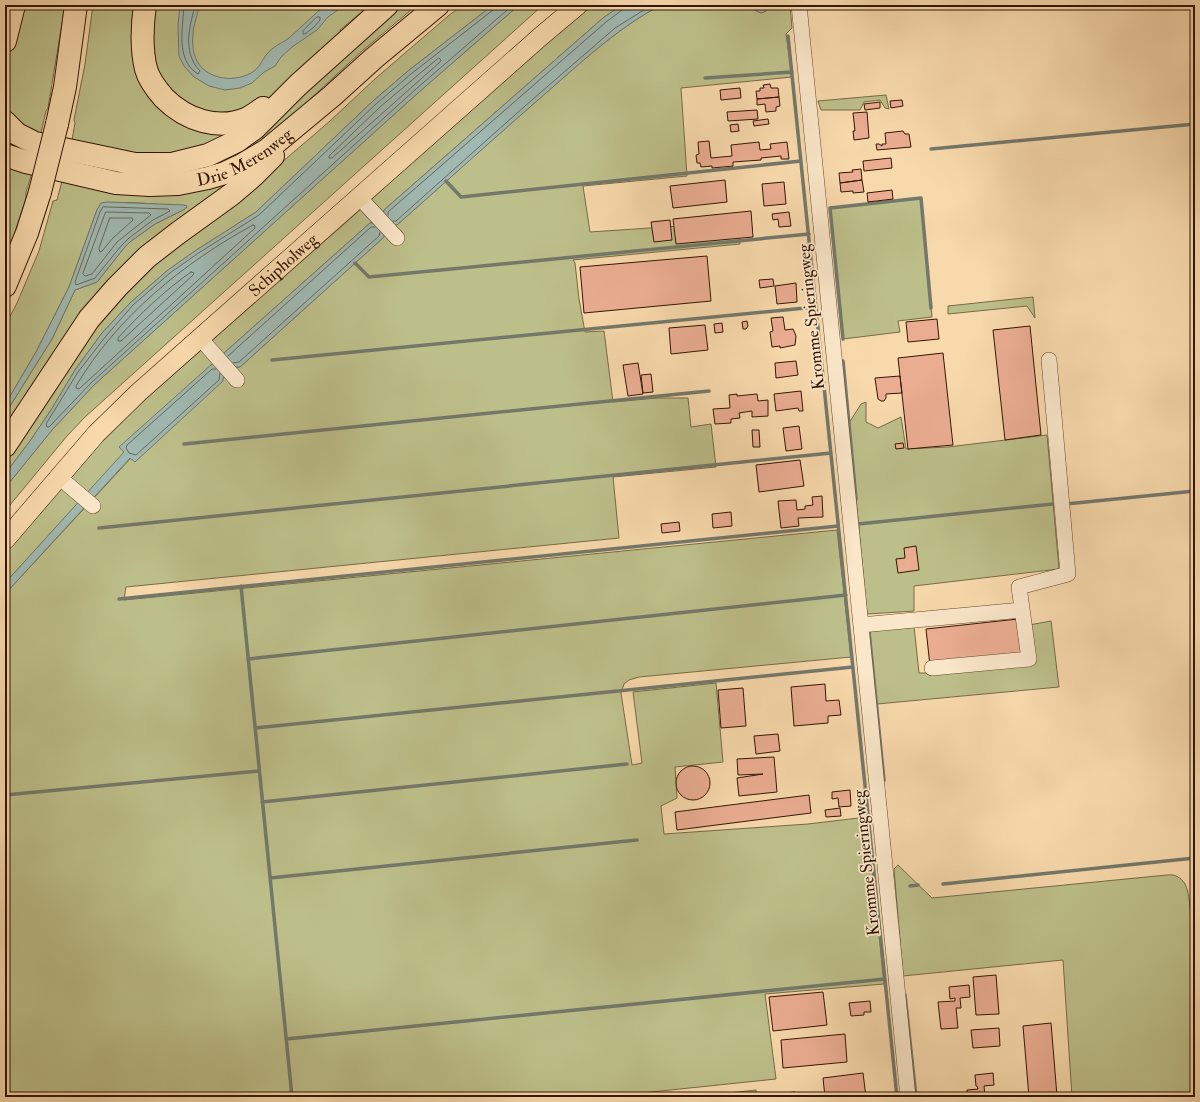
<svg xmlns="http://www.w3.org/2000/svg" width="1200" height="1102" font-family="'IM FELL Double Pica',serif">
	<style>
		.green { fill: #bdbf8a; stroke: #786a45 }
		.water { fill: #a0b9b2; stroke: #74786b }
		.lines { fill: none; stroke-linecap: round; stroke-linejoin: round }
		.shore { stroke: #6a6859; stroke-width: 1 }
		.stream { stroke: #74786b; stroke-width: 3.5 }
		.building { fill: #ebad92; stroke: #331600 }
		.minor-casing { stroke: #64472b; stroke-width: 16 }
		.major-casing { stroke: #331600; stroke-width: 20 }
		.highway-casing { stroke: #331600; stroke-width: 24 }
		.minor { stroke: #fae6c9; stroke-width: 15 }
		.major { stroke: #f8d9ac; stroke-width: 19 }
		.highway { stroke: #f8d9ac; stroke-width: 22 }
		.highway-bridge-casing { stroke: #331600; stroke-width: 24; stroke-linecap: butt }
		.highway-bridge { stroke: #f8d9ac; stroke-width: 22 }
		.labels { text-anchor: middle; dominant-baseline: central; stroke-width: 3.5; stroke-linejoin: round; paint-order: stroke }
		.street-label { font-size: 17px; fill: #331600; stroke: #fae6c9 }
	</style>
	<rect width="100%" height="100%" fill="#f8d9ac"/>
	<filter id="stains"><feTurbulence type="fractalNoise" baseFrequency=".005" numOctaves="4"/><feColorMatrix values="0 0 0 0 .2 0 0 0 0 .09 0 0 0 0 .02 0 0 0 .5 -.17"/></filter>
	<radialGradient id="worn" r=".72"><stop offset=".6" stop-color="#630" stop-opacity="0"/><stop offset="1" stop-color="#630" stop-opacity=".3"/></radialGradient>
	<path class="green" d="M17,5h48l-17,103 -2,3 -6,26 -32,-20 -3,-6v-56z
		M93,5h46l8,82 81,43v10l-67,19 -90,-13 4,-23 -1,-3 11,-56z
		M150,5h220l-30,25 1,4 -75,67 -13,7 -38,8 -43,-19 -18,-30z
		M401,5h16l-54,45 -100,93 -50,27 -71,8 -69,-11 129,-5z
		M463,5h30l-85,66 -35,30 -117,111 -61,39 -27,19 -38,33 -28,30 -27,37 -24,40 -21,31 -25,33v-14l94,-139 56,-58 105,-82 70,-60 46,-43 72,-62z
		M519,5h24l-458,412 -18,19 -62,75v-23l47,-58 42,-45 325,-293z
		M590,5h32l-19,13 -219,192 -1,8 -6,5h-7l-146,130 -1,6 -103,88 5,5 -120,131v-30l72,-85 45,-48 230,-203 211,-192z
		M661,5h83l17,8 5,-2 3,-6h21l2,23 -6,6 6,43 -111,11 6,88 -104,10 7,46 149,-10 1,22 -167,16 2,3 4,36 6,33 19,-1 9,71 44,-4h31l3,29 20,-3 5,43 -103,10 6,61 -493,49 -2,13 713,-70 14,127 -212,20 -10,3 -5,4 -3,9 11,72 10,-2 -9,-71 83,-9 7,79 -48,5 2,31 -16,8 3,28 144,-10 59,-7 17,167 -119,10 11,85 -173,18h-598v-503l126,-136 4,4 89,-89 7,-6h9l144,-130v-6l6,-6h7c52,-46 104,-94 157,-139 34,-30 67,-60 107,-81z
		M886,95l3,14 -4,-1 -5,-8 -16,2 -4,8h-39l-3,-9z
		M5,164l27,9 -6,19v7l-21,62z
		M245,172l-65,54 -175,206v-18l47,-75 23,-49 22,-8 27,-34 7,-7 24,-17 30,-15 2,-2c-28,-2 -58,-7 -86,-3l-4,6 -28,77 -33,65 -31,53v-79l12,-23 22,-52 14,-50 4,-1 5,-19z
		M921,198l11,119 -34,4 2,11 -57,7 -13,-131z
		M1033,297l2,21 -8,-12 -79,8v-8z
		M866,402v20l12,6 23,-11 5,32 42,-2 99,-12 12,134 -145,17v25l-47,3 -18,-191 12,-19z
		M1051,621l8,66 -182,17 -8,-73 45,-5 5,47h6l108,-10 -4,-38z
		M898,865l34,33 235,-23c7,-1 14,2 18,9 5,9 5,28 6,39 6,58 4,116 4,174h-123l-9,-137 -160,16 -9,-107z
		M756,1090l1,7h-63z"/>
	<path class="water" d="M180,5h19c-1,10 -6,20 -6,30 -2,20 5,37 26,42 10,3 23,1 32,-4 9,-5 10,-12 16,-19 5,-7 15,-11 22,-16 12,-11 24,-22 36,-33h20l-17,12 -11,13 -25,17 -11,10 -6,9 -11,6 -12,11 -12,5 -15,2 -16,-4 -15,-9 -10,-11 -5,-10 -1,-31z
		M493,5h26l-100,87 -325,293 -42,45 -47,58v-14l25,-33 21,-31 24,-40 27,-37 28,-30 38,-33 27,-19 61,-39 117,-111 35,-30z
		M622,5h39c-40,21 -73,51 -107,81 -53,46 -105,93 -157,139h-7l-6,6v6l-144,130h-9l-7,6 -1,8 -88,81 -5,-4 -125,136v-11l119,-131 -5,-5 93,-83 4,1 7,-6 1,-6 146,-130h7l6,-5 1,-8 219,-192z
		M744,5h25l-3,6 -5,2z
		M108,202l76,3 3,1 -2,3 -30,15 -24,17 -7,7 -27,34 -22,8 -23,49 -47,75v-9l31,-53 33,-65 28,-77 4,-7z"/>
	<g class="lines">
		<path class="shore" d="M184,5c-1,22 -9,55 14,69l2,-3c-2,-3 -6,-6 -7,-10 -9,-18 -2,-38 2,-56
			M495,5l-2,5 -82,64 -35,30 -117,111 -62,39 -27,19 -37,32 -27,31 -28,36 -32,52 1,3h2l43,-45 324,-293 97,-84
			M317,17h3v3l-6,7 -9,7h-2v-3z
			M439,58l2,2 -1,2 -108,96h-3v-2l51,-49z
			M109,207l59,2 2,2 -17,9 -24,18 -8,8 -26,32 -19,7 -1,-3 25,-70 3,-5z
			M106,212l43,1 2,2 -34,27 -25,32 -7,2 -2,-2z
			M388,215v-3l218,-190 16,-12 2,-5
			M110,218h22l1,2 -20,18 -11,13 -2,1 -1,-3z
			M393,221h3l129,-115 90,-78 37,-23
			M253,225l2,1v2l-176,161 -3,-1v-2c41,-69 107,-123 177,-161z
			M191,272l3,1 -1,2 -72,66h-3v-3c22,-24 46,-47 73,-66z
			M228,356l143,-129h4
			M233,363l6,-1 140,-126 1,-4
			M216,369h-4l-85,76 -1,3 3,5 7,2 83,-75 1,-7"/>
		<path class="stream" d="M788,36l109,1061
			M705,78l87,-6
			M931,149l264,-25
			M446,181l15,16 340,-36
			M355,263l14,14 440,-43
			M843,339l-13,-131 91,-10 10,110
			M272,360l544,-53
			M843,361l13,138
			M184,444l525,-53
			M1066,504l129,-13
			M99,528l732,-75
			M858,528v-4l195,-20
			M241,586l51,511
			M119,599l719,-73
			M869,631l15,149
			M248,659l598,-64
			M255,728l598,-61
			M5,795l254,-24
			M262,802l365,-38
			M270,878l367,-38
			M943,884l252,-26
			M910,886l8,-1
			M905,995l11,102
			M286,1039l599,-60"/>
	</g>
	<path class="building" d="M770,84l1,4h7l1,9 -22,2 -1,-8h4v-3h4l-1,-3z
		M740,88l1,10 -20,2 -1,-10z
		M779,97l1,9 -4,1v4l-10,1 -1,-8 -8,1v-6z
		M902,100l1,6 -12,2 -1,-7z
		M880,102v6l-15,2 -1,-6z
		M757,110l1,9 -30,2 -1,-9z
		M867,112l2,26 -15,2 -1,-9h2l-2,-18z
		M768,119l1,5 -15,2 -1,-5z
		M738,124l1,7 -8,1 -1,-7z
		M903,131l2,3h4l2,13 -34,3 -1,-6h3l3,2v-2h4l-1,-11z
		M709,141l2,17 21,-2 -1,-11 28,-3 1,8 11,-1 -1,-5 17,-2 2,17h-8v-3l-20,2v2l-28,2v4l-21,2v-2l-11,1 -1,-4h-3l-1,-8 3,-1 -1,-12z
		M891,158l1,10 -28,3 -1,-10z
		M861,169l1,11 -22,3 -1,-10 14,-1 -1,-2z
		M725,180l2,22 -54,6 -3,-22z
		M862,180l2,12 -11,1v-2l-12,1 -1,-9z
		M784,182l2,22 -22,2 -2,-22z
		M892,190l1,9 -25,3 -1,-9z
		M751,211l2,26 -77,7 -3,-25z
		M789,212l2,14 -12,1 -1,-8 -5,1 -1,-6z
		M670,220l2,20 -18,2 -3,-20z
		M707,256l4,45 -127,12 -4,-46z
		M773,279l1,7 -14,2 -1,-8z
		M796,283l1,19 -20,2 -2,-18z
		M783,317l2,13 8,-1 3,7 -1,9 -15,3v-2l-8,1 -2,-15 3,-1 -2,-13z
		M937,319l2,20 -31,3 -2,-20z
		M747,321l1,5 -2,3h-3l-1,-7z
		M722,323l1,9 -8,1 -1,-9z
		M705,325l3,25 -37,4 -2,-26z
		M1030,326l11,109 -36,5 -12,-110z
		M943,353l10,92 -45,4 -10,-91z
		M796,361l2,14 -22,3 -1,-15z
		M638,363l5,31 -15,2 -5,-31z
		M651,374l2,18 -10,1 -2,-18z
		M900,376l2,17 -16,1v4l-2,3h-3l-3,-2 -3,-21z
		M801,391l2,20h-4l-1,-3 -22,3 -2,-17z
		M737,394v2l20,-2 1,7 10,-1v16l-16,1v-6l-13,2 1,5 -9,1v4l-16,1 -2,-15 17,-1 -1,-13z
		M799,426l3,23 -16,2 -3,-23z
		M752,430h7l1,17h-7z
		M903,443l1,5 -8,1 -1,-5z
		M800,460l4,26 -45,6 -3,-27z
		M822,496l1,21 -25,1 1,8 -18,2 -3,-27 18,-1 1,10 8,-1v-3l8,-1 -1,-8z
		M731,512l1,14 -19,2 -1,-14z
		M679,522l1,9 -18,2 -1,-9z
		M916,546l3,24 -21,3 -2,-14 9,-1 -1,-10z
		M1018,619l4,37 -92,10 -4,-37z
		M825,684l1,17 13,-1 2,15 -13,1v7l-34,3 -3,-39z
		M743,688l3,38 -25,2 -3,-38z
		M778,734l2,17 -24,3 -2,-18z
		M774,757l3,35 -38,4 -2,-18 26,-4 -25,1 -1,-16z
		M676 783a17 17 0 1 1 34 0a17 17 0 1 1-34 0Z
		M850,790l1,16 -12,1 -1,-9 -6,1v-7z
		M809,795l2,18 -134,17 -2,-18z
		M840,808l1,8 -15,1 -1,-7z
		M996,975l3,39 -23,1 -3,-38z
		M969,985l1,12 -10,1 1,10h-5l2,20 -17,1 -3,-27 17,-1v-3l-5,1 -1,-12z
		M823,992l4,33 -54,6 -4,-34z
		M870,1001l1,11h-7v3l-13,1 -2,-13z
		M1051,1023l6,73 -28,1 -6,-71z
		M999,1028l1,18 -27,2 -2,-18z
		M845,1034l2,28 -64,6 -2,-28z
		M863,1073l3,24h-41l-2,-19z
		M993,1073l1,12 -10,1 1,11h-18v-7l11,-1 -1,-3h-1l-1,-11z
		M795,1092l1,5h-48z"/>
	<g class="lines">
		<g class="minor-casing">
			<path id="minor" d="M799,5l109,1092
				M359,197l38,41
				M200,338l37,42
				M59,477l34,29
				M861,625l161,-15
				M932,668l97,-9 -10,-72 49,-13 -19,-214"/>
		</g>
		<g class="major-casing">
			<g id="major">
				<path id="s1" d="M5,540l91,-106 43,-42 401,-355 38,-32"/>
			</g>
		</g>
		<g class="highway-casing">
			<g id="highway">
				<path d="M145,5c-3,21 -4,43 1,64 3,11 11,21 18,29 22,22 54,33 84,20 5,-3 11,-7 15,-10"/>
				<path d="M5,41l9,-36"/>
				<path d="M5,122l12,12 18,9 100,21h37l36,-9 29,-14 18,-13 43,-43 89,-80"/>
				<path d="M57,124l8,-37 11,-82"/>
				<path id="s2" d="M5,155l21,7 90,21 34,2 28,-1 30,-6 17,-5 17,-8 25,-15 65,-54 42,-38 64,-53"/>
				<path d="M5,286l22,-53 13,-41"/>
				<path d="M5,446l84,-127 28,-32 30,-30 31,-24 54,-39 21,-18 20,-20"/>
			</g>
		</g>
		<use href="#minor" class="minor"/>
		<use href="#major" class="major"/>
		<use href="#highway" class="highway"/>
		<g class="highway-bridge-casing">
			<path id="highway-bridge" d="M40,192l17,-68"/>
		</g>
		<use href="#highway-bridge" class="highway-bridge"/>
	</g>
	<g class="labels">
		<g class="street-label">
			<text stroke="none"><textPath href="#s2" startOffset="249">Drie Merenweg</textPath></text>
			<text stroke="none"><textPath href="#s1" startOffset="392">Schipholweg</textPath></text>
			<text transform="translate(811 317) rotate(-96)">Kromme Spieringweg</text>
			<text transform="translate(866 863) rotate(-96)">Kromme Spieringweg</text>
		</g>
	</g>
	<rect width="1200" height="1102" fill="none" stroke="#f8d9ac" stroke-width="20"/>
	<rect x="6" y="6" width="1188" height="1090" fill="none" stroke="#331600" stroke-width="2"/>
	<rect x="10" y="10" width="1180" height="1082" fill="none" stroke="#331600"/>
	<rect width="100%" height="100%" filter="url(#stains)"/>
	<rect width="100%" height="100%" fill="url(#worn)"/>
</svg>
